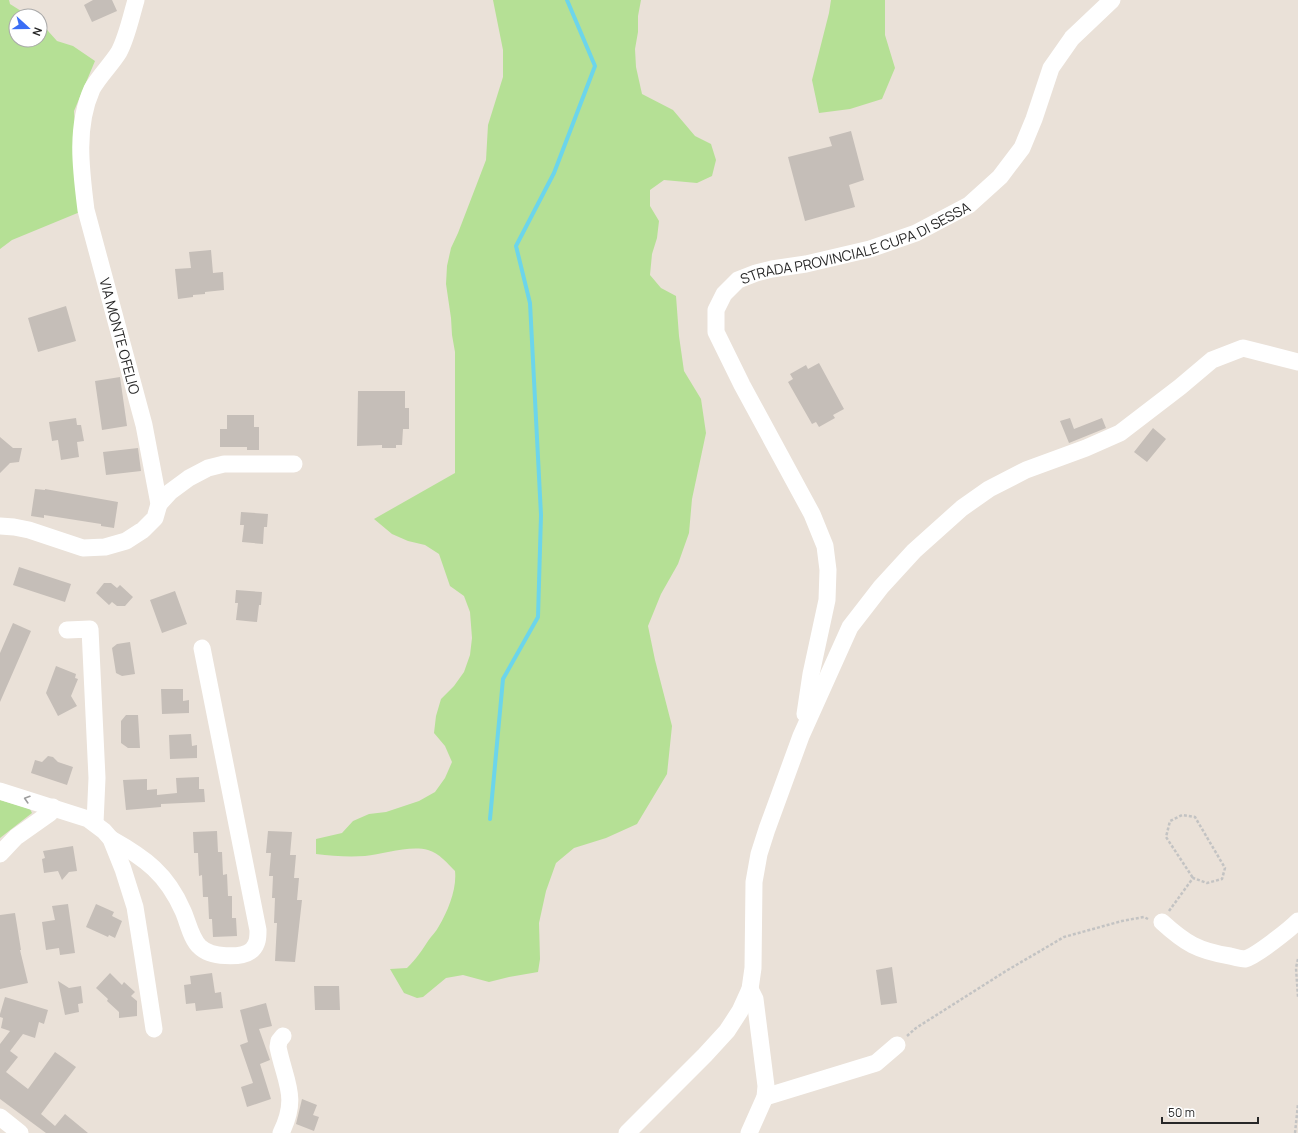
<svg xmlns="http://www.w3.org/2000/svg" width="1298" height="1133" font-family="Manrope,sans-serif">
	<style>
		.green { fill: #b5e095 }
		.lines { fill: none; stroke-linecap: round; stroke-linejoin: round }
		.stream { stroke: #6cd5eb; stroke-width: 4 }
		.building { fill: #c5beb8 }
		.path { stroke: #c3c3c3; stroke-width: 2.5; stroke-dasharray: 3 2; stroke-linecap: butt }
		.minor { stroke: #fff; stroke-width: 17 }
		.oneway { stroke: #9e9e9e }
		.labels { text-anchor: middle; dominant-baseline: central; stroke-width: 3.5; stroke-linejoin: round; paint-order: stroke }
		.street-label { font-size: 14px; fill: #272727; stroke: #fff }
	</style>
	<rect width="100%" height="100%" fill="#eae1d8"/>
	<path class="green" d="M0,0h9l1,4 19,12h-13v24h24v-18l17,19 16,5 22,15 -21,50 6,101 -68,28 -12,9z
		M493,0h148l-3,16v16l-3,17 1,18 6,27 31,16 22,26 16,8 5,16 -4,16 -15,7 -33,-3 -14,10v16l9,15 -2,17 -5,16 -2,21 11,13 15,8 3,40 5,35 17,28 5,34 -14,66 -3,34 -11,31 -17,30 -13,32 7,34 17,66 -5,48 -30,50 -31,14 -32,10 -18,15 -10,28 -7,32 1,36 -2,13 -29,5 -20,5 -26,-7 -17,3 -23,19 -6,1 -13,-5 -14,-24 17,-1c10,-10 13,-15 21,-27 3,-5 8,-9 11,-15 9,-15 18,-37 16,-55 -7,-7 -16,-18 -27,-21 -18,-5 -45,4 -63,6 -17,1 -33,0 -49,-2v-15l26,-6 11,-12 16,-7 17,-2 33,-11 16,-9 10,-14 7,-16 -7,-16 -11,-13 2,-17 5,-17 13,-13 10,-14 6,-17 2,-17 -2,-26 -6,-16 -14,-10 -11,-32 -14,-9 -17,-4 -16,-7 -18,-15 81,-46v-121l-3,-17 -1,-17 -5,-34 1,-18 4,-18 7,-15 28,-73 2,-35 15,-48v-27z
		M831,0h54v35l10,33 -13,31 -32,10 -31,4 -7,-33 17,-67z
		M0,800l30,9 2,4 -32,25z"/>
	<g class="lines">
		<path class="stream" d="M490,819l13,-140 35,-62 3,-102 -11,-212 -14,-57 38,-73 41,-107 -28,-66"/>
	</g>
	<path class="building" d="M93,0h19l5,11 -25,11 -8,-17z
		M851,131l13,49 -15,5 6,22 -50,14 -17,-64 44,-11 -3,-9z
		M211,250l2,23 10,-1 1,18 -19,2v2l-12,1v2l-15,2 -3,-30 16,-1 -2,-16z
		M66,306l10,35 -38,11 -10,-34z
		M819,363l25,46 -11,6 2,3 -16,9 -3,-5 -4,2 -24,-42 5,-3 -3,-5 16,-9 2,4z
		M120,377l7,49 -25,4 -7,-49z
		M358,391h47v17h4v21h-6l-1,16h-6v3h-14v-3l-25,1z
		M227,415h27v12h5v23h-12v-3h-27v-18h7z
		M76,418l1,7h4l3,16 -7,1 2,15 -18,3 -3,-20 -6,1 -3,-19z
		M1070,418l4,11 28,-11 4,10 -37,15 -9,-22z
		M1153,428l13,11 -19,23 -13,-10z
		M0,437l13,11h9l-3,14 -9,1 -10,10z
		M138,448l3,23 -35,4 -3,-23z
		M35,489l10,1v-1l73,13 -4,26 -13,-2v-2l-57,-9v3l-13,-2z
		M241,512l27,2 -1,13h-3l-1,17 -21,-2 2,-17h-4z
		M19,567l52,17 -6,18 -52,-17z
		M104,583h7l6,5 3,-3 13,12 -8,9h-8l-5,-4 -3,3 -13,-12z
		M236,590l26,2 -1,13h-2l-2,17 -21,-2 2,-17h-3z
		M175,591l12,33 -25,9 -12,-33z
		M13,623l18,8 -31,71v-49z
		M130,642l5,32 -13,2 -6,-3 -4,-25 5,-4z
		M56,666l20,8 -1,4 3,1 -7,17 6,10 -19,10 -12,-23z
		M161,689h22v12l6,-1v13l-27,1z
		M126,715h12l2,33h-12l-7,-5v-22z
		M191,734l1,12 5,-1v13l-27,1 -1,-24z
		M48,756l5,1 5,5 15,5 -6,18 -36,-12 4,-13 7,2z
		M199,777v12h5l1,13 -44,2v3l-35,3 -3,-30 24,-1v11l10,-1v6l20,-2 -1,-15z
		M217,831l1,21h4l1,23 4,-1 1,22h4v22h4l1,18 -24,1 -1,-18h-3l-1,-22h-5l-1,-22 -3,1 -1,-23h-4l-1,-21z
		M268,831l24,1 -2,23h6l-2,23h5l-2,22h5l-7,62 -20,-1 2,-38h-3l1,-25h-3l1,-22h-4l2,-23h-5z
		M73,846l4,25 -8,1 -7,8 -4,-9 -14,2 -2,-14 3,-1 -2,-7z
		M68,904l7,49 -15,2 -1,-7 -13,2 -4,-28 13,-2 -3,-14z
		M96,904l18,8 -2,4 10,5 -7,17 -6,-3 -1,2 -22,-10z
		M15,913l6,37h-1l8,33 -28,6v-74z
		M892,967l5,36 -16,2 -5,-35z
		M110,973l12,12 2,-3 11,10 -4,4 6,5v15l-18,2v-6l-12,-11 1,-2 -12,-11z
		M212,973l3,20 6,-1 2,16 -27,3 -1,-8 -9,1 -2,-19 7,-1 -1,-8z
		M58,981l11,7 12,-2 2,17 -5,1 1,8 -14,3z
		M314,986h25l1,24h-25z
		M5,997l43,13 -4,14 -5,-2 -4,16 -12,-4 -13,17 8,6 -12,15 22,17 27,-37 10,7 11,8 -35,47 14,12 10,-12 23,19h-42l-46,-34v-55l10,-13 -9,-3 2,-10 -3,-1v-3z
		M266,1003l6,23 -13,3 11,31 -10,4 11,35 -24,8 -6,-20 12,-4 -13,-38 8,-3 -8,-32z
		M302,1099l15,6 -4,10 6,2 -5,14 -18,-7z"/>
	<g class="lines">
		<path class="path" d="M1169,911l24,-33 14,5 15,-4 3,-11 -30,-51 -13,-2 -12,6 -4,16 27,41
			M1298,959l-2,9 2,29
			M907,1036l9,-8 90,-57 58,-34 58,-16 22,-4 4,2
			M1295,1133l3,-29"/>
		<g class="minor">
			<path d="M159,504l11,-12 19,-14 19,-10 16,-4h70"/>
			<path d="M0,526l14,1 15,3 54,18 22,-1 21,-6 17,-11 12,-12 4,-14 -15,-79 -58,-215c-5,-40 -11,-83 6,-121 7,-13 19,-24 27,-37 8,-15 12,-35 17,-52"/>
			<path d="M67,630l23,-1 7,149 -2,45"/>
			<path id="s1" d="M805,714l6,-40 16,-74 1,-30 -3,-24 -13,-32 -70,-129 -26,-53v-22l8,-16 14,-14 18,-7 16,-4 34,-5 64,-15 46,-16 53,-28 31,-28 22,-29 12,-29 17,-51 21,-30 40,-38"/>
			<path d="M0,791l88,28 16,12 7,8 12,30 12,38 8,50 11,72"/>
			<path d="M111,839c34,19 56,35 72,72 5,11 8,28 17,36 10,10 41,12 52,3 6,-6 6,-13 6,-20l-56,-282"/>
			<path d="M0,854l16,-17 34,-24 3,-6"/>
			<path d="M1162,922c23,21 36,29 68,34 4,1 11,3 15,3 11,-3 44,-29 53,-38"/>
			<path d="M765,1097l111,-34 21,-18"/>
			<path d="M0,1117l20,16"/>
			<path d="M281,1133c18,-36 4,-51 -3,-86l1,-6 4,-5"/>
			<path d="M627,1133l78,-78 22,-24 13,-20 10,-22 3,-21 1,-86 5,-28 8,-25 34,-93 49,-109 31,-40 33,-36 48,-43 27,-19 37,-19 60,-22 34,-15 60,-46 32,-27 31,-12 55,14"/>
			<path d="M749,1133l16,-36 1,-11 -11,-87 -5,-10"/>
		</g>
	</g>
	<defs><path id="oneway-chevron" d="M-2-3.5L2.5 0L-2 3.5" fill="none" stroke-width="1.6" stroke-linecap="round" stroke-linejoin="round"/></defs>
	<use class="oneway" href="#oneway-chevron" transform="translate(27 799) rotate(-163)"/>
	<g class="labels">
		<g class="street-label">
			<text stroke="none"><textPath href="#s1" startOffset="594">STRADA PROVINCIALE CUPA DI SESSA</textPath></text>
			<text transform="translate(120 336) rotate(75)">VIA MONTE OFELIO</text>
		</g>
	</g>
	<g transform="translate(28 28) rotate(111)"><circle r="19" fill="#ffffff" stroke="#a9a9a9"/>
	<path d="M0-3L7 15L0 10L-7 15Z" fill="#3a6df5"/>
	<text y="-6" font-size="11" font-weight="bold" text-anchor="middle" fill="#272727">N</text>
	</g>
	<path d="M1162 1117v6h96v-6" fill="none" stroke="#272727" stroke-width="2"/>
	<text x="1168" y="1117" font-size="12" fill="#272727" stroke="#ffffff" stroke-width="3" paint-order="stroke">50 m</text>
</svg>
